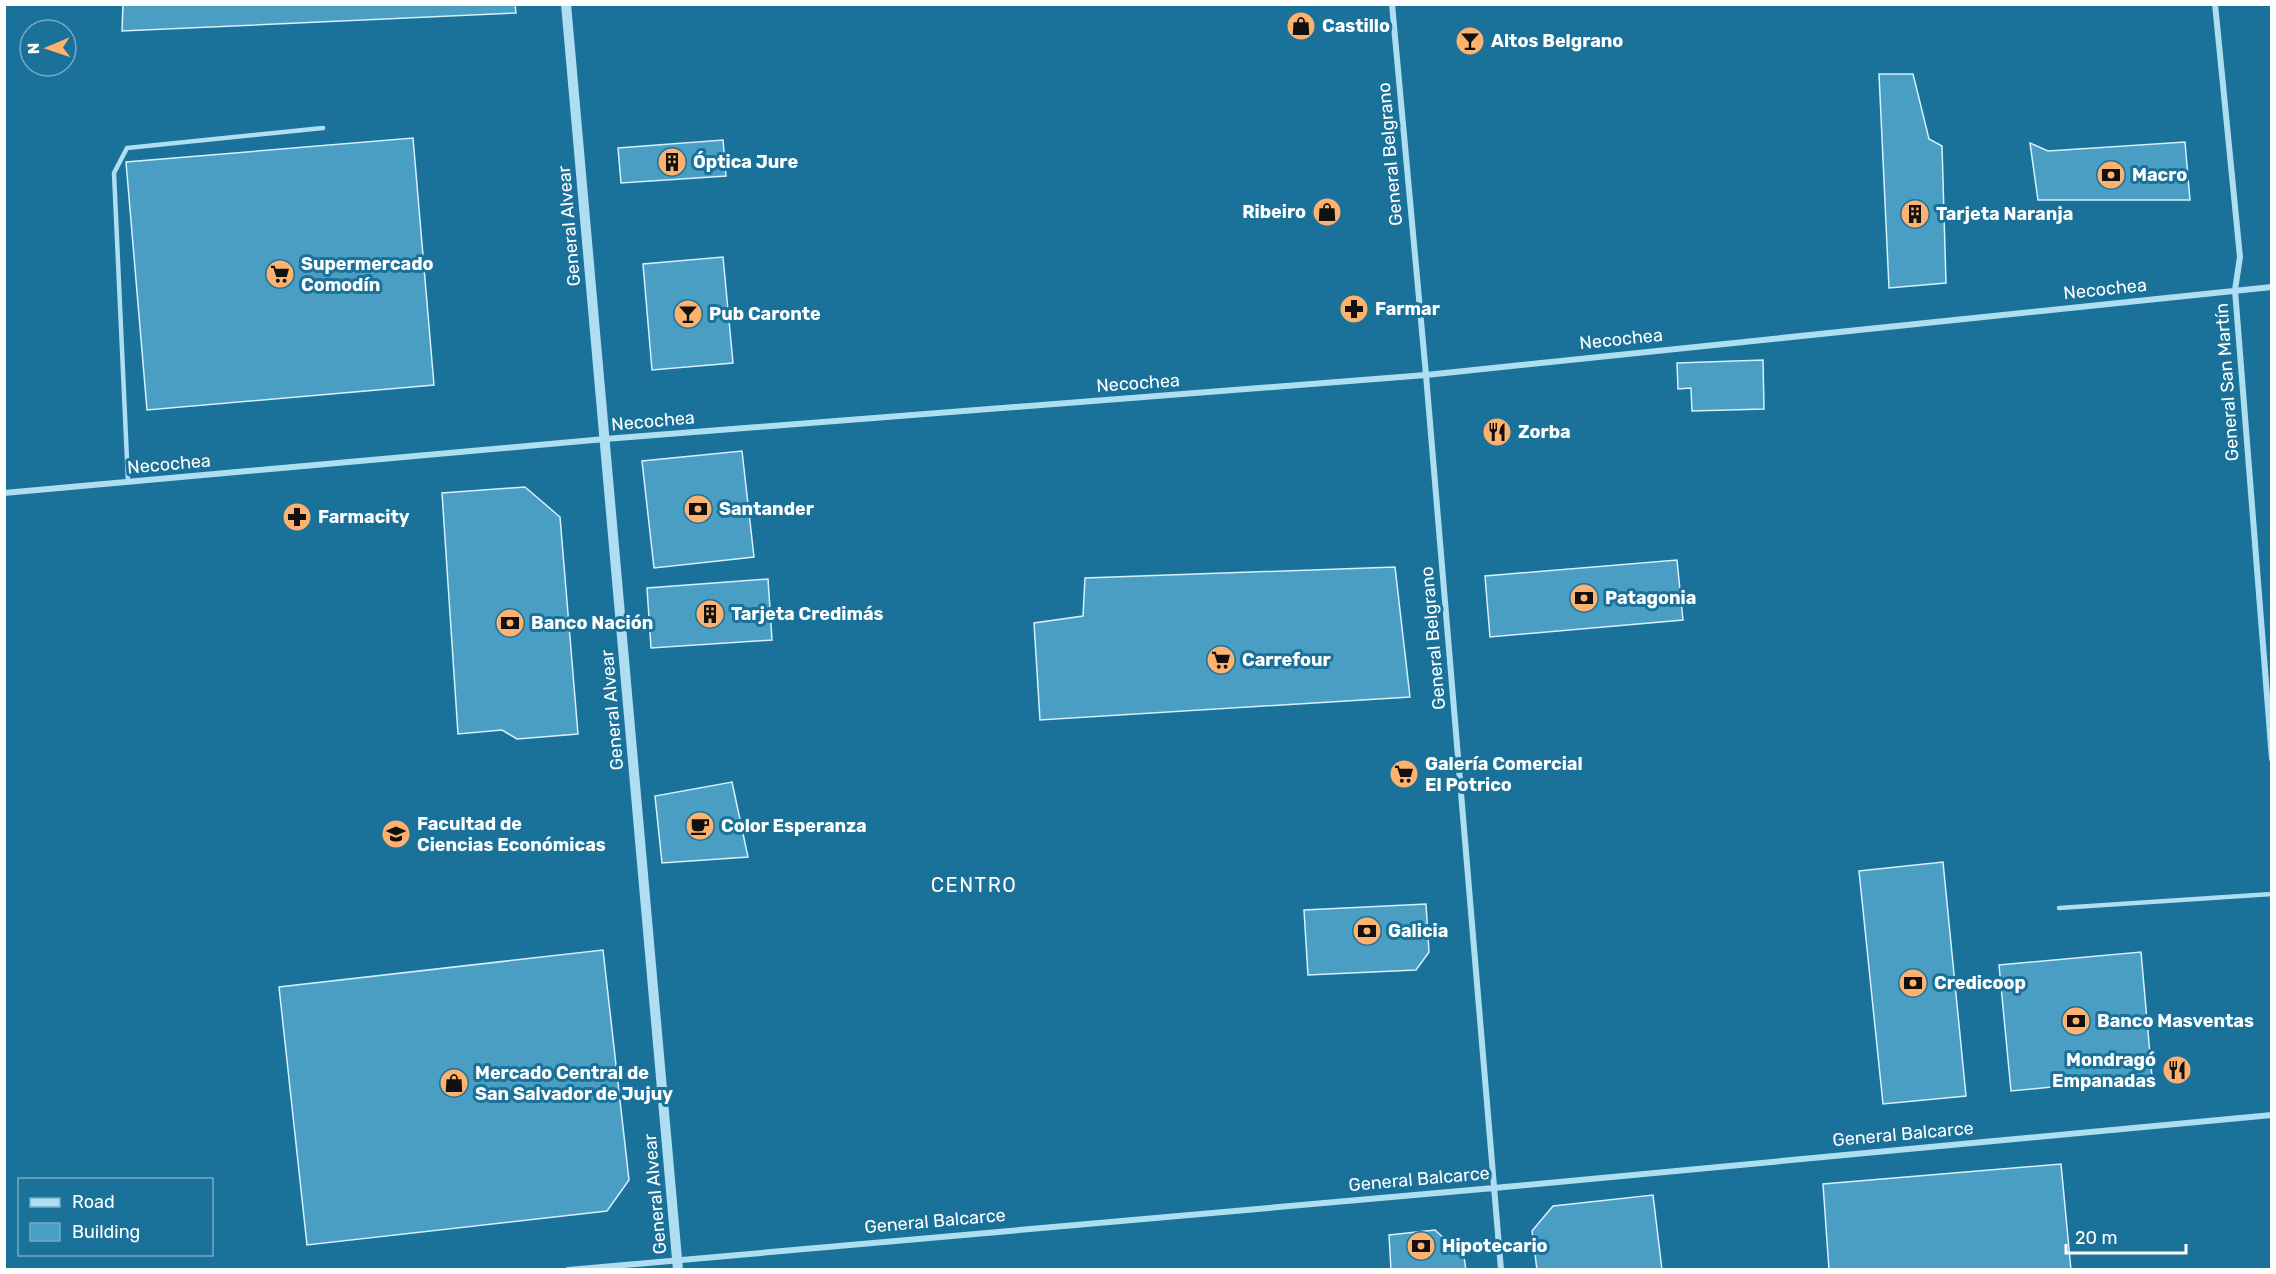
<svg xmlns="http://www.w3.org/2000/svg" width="2276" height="1274" font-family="Rubik,sans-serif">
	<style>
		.building { fill: #4b9ec3; stroke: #d6f0fc; stroke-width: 1.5 }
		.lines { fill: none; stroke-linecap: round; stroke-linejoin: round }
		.service { stroke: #afddf1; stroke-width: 4.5 }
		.minor { stroke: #afddf1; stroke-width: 6 }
		.tertiary { stroke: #afddf1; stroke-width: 10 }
		.labels { text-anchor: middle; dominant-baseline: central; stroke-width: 6; stroke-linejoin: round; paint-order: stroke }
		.poi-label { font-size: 18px; font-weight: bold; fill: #fff; stroke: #1a7199; text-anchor: start }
		.street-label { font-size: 18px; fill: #fff; stroke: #1a7199 }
		.neighbourhood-label { font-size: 20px; letter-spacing: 1.5px; fill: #fff; stroke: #1a7199 }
	</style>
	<rect width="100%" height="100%" fill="#1a7199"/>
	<path class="building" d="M123,4h392l1,9 -394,18z
		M1879,74h34l16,65 13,7 4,137 -57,5z
		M413,138l21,247 -287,25 -21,-248z
		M723,140l3,36 -105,7 -3,-35z
		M2185,142l5,58h-152l-8,-57 18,8z
		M723,257l10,106 -81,7 -9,-106z
		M1763,360l1,49 -72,2 -1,-23 -13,1 -1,-26z
		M742,451l12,106 -100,11 -12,-107z
		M525,487l35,30 18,217 -61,5 -15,-9 -44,4 -16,-241z
		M1677,560l6,60 -193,17 -5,-61z
		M1395,567l15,130 -370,23 -6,-97 49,-7 2,-38z
		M768,579l4,61 -121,8 -4,-60z
		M732,782l16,75 -86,6 -7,-67z
		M1943,862l23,234 -83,8 -24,-233z
		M1426,904l3,48 -13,18 -108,5 -4,-65z
		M603,950l26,230 -22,31 -300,34 -28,-258z
		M2141,952l11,125 -141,14 -12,-126z
		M2061,1164l10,106h-242l-6,-86z
		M1653,1195l9,75h-125l-5,-39 21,-25z
		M1435,1230l29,27 2,13h-75l-2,-35z"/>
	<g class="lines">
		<path class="service" d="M128,482l-14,-309 13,-25 196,-20
			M2059,908l213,-14"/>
		<path class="minor" d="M1392,4l34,371 75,895
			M2215,4l25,253 -5,33 37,469
			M4,493l601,-54 821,-64 846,-88
			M568,1270l926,-82 778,-73"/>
		<path class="tertiary" d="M566,4l112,1266"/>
	</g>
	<defs>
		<g id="shop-disc" transform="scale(1.5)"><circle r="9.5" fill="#ffb16e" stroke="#1a7199"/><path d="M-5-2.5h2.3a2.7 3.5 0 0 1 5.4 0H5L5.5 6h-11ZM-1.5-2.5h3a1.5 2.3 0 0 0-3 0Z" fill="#111"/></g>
		<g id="bar-disc" transform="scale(1.5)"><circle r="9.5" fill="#ffb16e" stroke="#1a7199"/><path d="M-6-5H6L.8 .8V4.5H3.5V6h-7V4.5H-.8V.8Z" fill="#111"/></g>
		<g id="building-disc" transform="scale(1.5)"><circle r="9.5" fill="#ffb16e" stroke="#1a7199"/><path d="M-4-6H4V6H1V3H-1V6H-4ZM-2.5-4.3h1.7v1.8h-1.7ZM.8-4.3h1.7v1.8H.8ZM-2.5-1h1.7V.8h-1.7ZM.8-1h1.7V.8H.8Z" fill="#111"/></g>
		<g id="bank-disc" transform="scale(1.5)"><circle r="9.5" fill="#ffb16e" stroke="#1a7199"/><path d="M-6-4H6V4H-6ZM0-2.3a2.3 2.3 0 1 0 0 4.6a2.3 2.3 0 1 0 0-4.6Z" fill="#111"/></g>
		<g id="supermarket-disc" transform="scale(1.5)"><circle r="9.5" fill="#ffb16e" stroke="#1a7199"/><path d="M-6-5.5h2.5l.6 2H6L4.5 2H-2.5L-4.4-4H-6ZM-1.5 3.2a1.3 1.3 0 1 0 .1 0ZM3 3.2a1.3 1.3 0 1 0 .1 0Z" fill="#111"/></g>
		<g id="pharmacy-disc" transform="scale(1.5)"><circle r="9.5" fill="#ffb16e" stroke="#1a7199"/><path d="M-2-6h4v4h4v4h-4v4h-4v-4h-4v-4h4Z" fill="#111"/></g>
		<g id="restaurant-disc" transform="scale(1.5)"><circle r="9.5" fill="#ffb16e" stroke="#1a7199"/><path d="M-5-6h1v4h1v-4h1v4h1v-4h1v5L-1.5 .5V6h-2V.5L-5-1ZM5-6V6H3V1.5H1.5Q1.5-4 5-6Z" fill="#111"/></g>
		<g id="cafe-disc" transform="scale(1.5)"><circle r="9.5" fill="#ffb16e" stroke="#1a7199"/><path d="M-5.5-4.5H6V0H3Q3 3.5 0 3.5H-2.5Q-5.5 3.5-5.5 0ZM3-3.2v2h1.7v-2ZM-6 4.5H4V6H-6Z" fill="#111"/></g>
		<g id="university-disc" transform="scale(1.5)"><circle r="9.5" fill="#ffb16e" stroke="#1a7199"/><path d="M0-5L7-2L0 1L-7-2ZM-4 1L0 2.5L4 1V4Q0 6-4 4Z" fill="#111"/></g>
	</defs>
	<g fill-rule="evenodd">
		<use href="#shop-disc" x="1301" y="26"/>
		<use href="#bar-disc" x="1470" y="41"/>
		<use href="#building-disc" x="672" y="162"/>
		<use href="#bank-disc" x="2111" y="175"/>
		<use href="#shop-disc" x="1327" y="212"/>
		<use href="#building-disc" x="1915" y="214"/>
		<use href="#supermarket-disc" x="280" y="274"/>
		<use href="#pharmacy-disc" x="1354" y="309"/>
		<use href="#bar-disc" x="688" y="314"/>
		<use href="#restaurant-disc" x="1497" y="432"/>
		<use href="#bank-disc" x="698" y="509"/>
		<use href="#pharmacy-disc" x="297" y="517"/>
		<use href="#bank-disc" x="1584" y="598"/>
		<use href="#building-disc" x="710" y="614"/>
		<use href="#bank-disc" x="510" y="623"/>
		<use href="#supermarket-disc" x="1221" y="660"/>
		<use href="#supermarket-disc" x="1404" y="774"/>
		<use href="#cafe-disc" x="700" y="826"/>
		<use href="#university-disc" x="396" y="834"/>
		<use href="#bank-disc" x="1367" y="931"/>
		<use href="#bank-disc" x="1913" y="983"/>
		<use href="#bank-disc" x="2076" y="1021"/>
		<use href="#restaurant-disc" x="2177" y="1070"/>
		<use href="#shop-disc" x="454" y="1083"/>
		<use href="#bank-disc" x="1421" y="1246"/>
	</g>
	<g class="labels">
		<g class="poi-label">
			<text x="1322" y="26">Castillo</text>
			<text x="1491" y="41">Altos Belgrano</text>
			<text x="693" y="162">Óptica Jure</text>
			<text x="2132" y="175">Macro</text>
			<text x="1306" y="212" text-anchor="end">Ribeiro</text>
			<text x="1936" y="214">Tarjeta Naranja</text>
			<text x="301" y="264">Supermercado<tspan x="301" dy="21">Comodín</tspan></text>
			<text x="1375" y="309">Farmar</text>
			<text x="709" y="314">Pub Caronte</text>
			<text x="1518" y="432">Zorba</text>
			<text x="719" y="509">Santander</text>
			<text x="318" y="517">Farmacity</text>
			<text x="1605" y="598">Patagonia</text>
			<text x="731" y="614">Tarjeta Credimás</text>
			<text x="531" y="623">Banco Nación</text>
			<text x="1242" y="660">Carrefour</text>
			<text x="1425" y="764">Galería Comercial<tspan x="1425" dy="21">El Potrico</tspan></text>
			<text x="417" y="824">Facultad de<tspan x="417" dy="21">Ciencias Económicas</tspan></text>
			<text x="721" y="826">Color Esperanza</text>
			<text x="1388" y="931">Galicia</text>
			<text x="1934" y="983">Credicoop</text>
			<text x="2097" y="1021">Banco Masventas</text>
			<text x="2156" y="1060" text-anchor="end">Mondragó<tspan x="2156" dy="21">Empanadas</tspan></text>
			<text x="475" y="1073">Mercado Central de<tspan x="475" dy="21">San Salvador de Jujuy</tspan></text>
			<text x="1442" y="1246">Hipotecario</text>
		</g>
		<g class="street-label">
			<text transform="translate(1390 154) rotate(-95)">General Belgrano</text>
			<text transform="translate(569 226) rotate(-95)">General Alvear</text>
			<text transform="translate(2105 289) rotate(-6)">Necochea</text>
			<text transform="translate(1621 339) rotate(-6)">Necochea</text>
			<text transform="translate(2227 382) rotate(-94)">General San Martín</text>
			<text transform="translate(1138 383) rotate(-4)">Necochea</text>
			<text transform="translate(653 421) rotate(-5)">Necochea</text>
			<text transform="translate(169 464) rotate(-5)">Necochea</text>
			<text transform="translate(1433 638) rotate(-95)">General Belgrano</text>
			<text transform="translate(612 710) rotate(-95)">General Alvear</text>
			<text transform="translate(1903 1134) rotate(-5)">General Balcarce</text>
			<text transform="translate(1419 1179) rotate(-5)">General Balcarce</text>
			<text transform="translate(655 1194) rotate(-95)">General Alvear</text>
			<text transform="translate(935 1221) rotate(-5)">General Balcarce</text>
		</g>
		<g class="neighbourhood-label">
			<text x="974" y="885">CENTRO</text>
		</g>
	</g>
	<rect width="2276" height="1274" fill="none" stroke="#ffffff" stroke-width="12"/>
	<rect x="18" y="1178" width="195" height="78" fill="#1a7199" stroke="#76aac2" stroke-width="1.5"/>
	<rect x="30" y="1198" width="30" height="9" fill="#afddf1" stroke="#76aac2" stroke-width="1.5"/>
	<text x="72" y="1208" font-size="18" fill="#ffffff">Road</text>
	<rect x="30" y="1223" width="30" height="18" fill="#4b9ec3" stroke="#76aac2" stroke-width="1.5"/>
	<text x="72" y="1238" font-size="18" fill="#ffffff">Building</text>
	<g transform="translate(48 48) rotate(268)"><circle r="28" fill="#1a7199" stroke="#76aac2" stroke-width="1.5"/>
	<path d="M0-4.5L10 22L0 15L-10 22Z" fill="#ffb16e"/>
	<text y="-9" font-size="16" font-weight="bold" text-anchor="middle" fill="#ffffff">N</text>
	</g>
	<path d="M2066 1244v9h120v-9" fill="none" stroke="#ffffff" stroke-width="3"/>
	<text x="2075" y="1244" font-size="18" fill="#ffffff" stroke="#1a7199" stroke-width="4.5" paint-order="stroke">20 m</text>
</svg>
